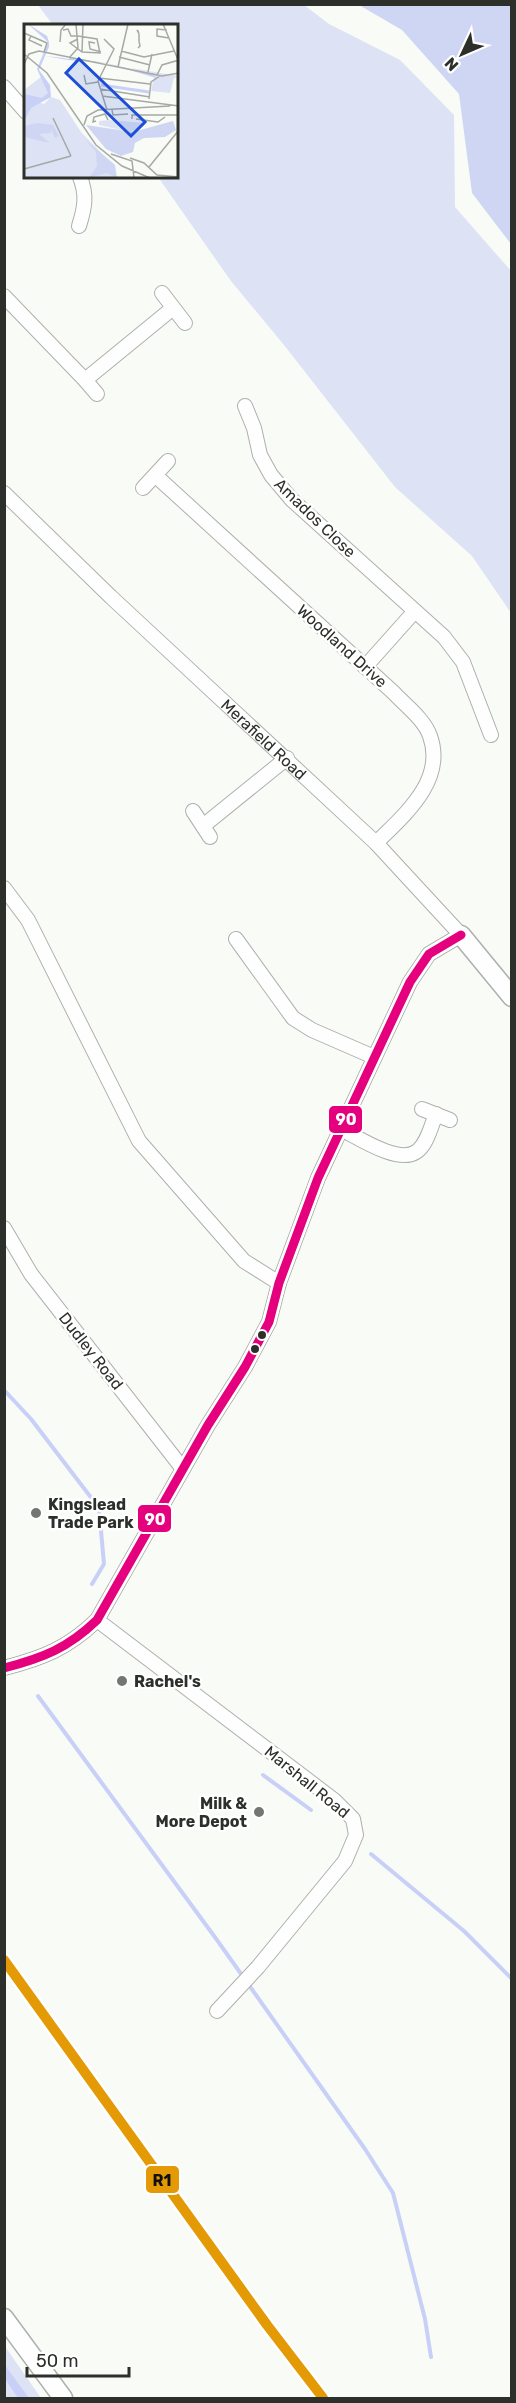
<svg xmlns="http://www.w3.org/2000/svg" width="516" height="2403" font-family="Rubik,sans-serif">
	<style>
		.green { fill: #dde2f5 }
		.forest { fill: #cfd6f3 }
		.water { fill: #c9d0f7 }
		.lines { fill: none; stroke-linecap: round; stroke-linejoin: round }
		.stream { stroke: #c9d0f7; stroke-width: 4 }
		.street-casing { stroke: #aeb0ad; stroke-width: 16 }
		.secondary-casing { stroke: #aeb0ad; stroke-width: 21 }
		.street { stroke: #fefefe; stroke-width: 14 }
		.secondary { stroke: #fefefe; stroke-width: 18 }
		.bus-1-casing { stroke: #fff; stroke-width: 14 }
		.bus-1 { stroke: #e5007d; stroke-width: 9 }
		.rail-1-casing { stroke: #fff; stroke-width: 15 }
		.rail-1 { stroke: #e39a04; stroke-width: 10 }
		.bus-dot { fill: #2d2f2b; stroke: #fff; stroke-width: 2 }
		.poi-dot { fill: #747672; stroke: #fff; stroke-width: 2 }
		.labels { text-anchor: middle; dominant-baseline: central; stroke-width: 5; stroke-linejoin: round; paint-order: stroke }
		.street-label { font-size: 16px; fill: #2d2f2b; stroke: #fff }
		.poi-label { font-size: 16px; font-weight: bold; fill: #2d2f2b; stroke: #fff; text-anchor: start }
		.inset-river { fill: none; stroke: #c9d0f7; stroke-width: 3 }
		.inset-road { fill: none; stroke: #a7a9a5; stroke-width: 1.5 }
		.view { fill: #1d4ed8; fill-opacity: 0.15; stroke: #1d4ed8; stroke-width: 3 }
		.inset-edge { fill: none; stroke: #2d2f2b; stroke-width: 3 }
		.line-badge { stroke: #fff; stroke-width: 2 }
		.badge-label { font-size: 16px; text-anchor: middle; font-weight: bold; fill: #fff }
		.pale-badge-label { font-size: 16px; text-anchor: middle; font-weight: bold; fill: #111 }
	</style>
	<rect width="100%" height="100%" fill="#f8fbf6"/>
	<path class="green" d="M38,5h266l25,19 71,36 54,55 1,92 56,64v342l-39,-57 -77,-69 -111,-142 -53,-64 -73,-104h19v-151l-124,-1z
		M4,2345l37,53h-36z"/>
	<path class="forest" d="M359,5h152v239l-39,-51 -13,-99 -57,-64z"/>
	<path class="water" d="M5,2364l2,4 22,30h-11l-13,-19z"/>
	<g class="lines">
		<path class="stream" d="M4,1390l27,29 68,89 5,56 -12,20
			M38,1696l179,244 148,209 28,44 32,126 6,38
			M263,1775l48,35
			M371,1854l93,77 48,48"/>
		<g class="street-casing">
			<g id="street">
				<path d="M4,87l22,25"/>
				<path d="M79,226c6,-19 8,-31 1,-49"/>
				<path d="M162,293l23,30"/>
				<path d="M4,296l81,84 88,-72"/>
				<path d="M85,380l12,14"/>
				<path d="M245,406l9,22 6,27 11,20 21,25 152,137 19,25 28,73"/>
				<path d="M156,476l238,217c12,13 30,26 36,43 16,45 -26,79 -54,107"/>
				<path d="M143,488l25,-27"/>
				<path id="s1" d="M4,493l107,104 265,246 85,92 -32,19 -19,28 -92,196 -39,105 -10,39 -24,45 -37,58 -111,195c-29,28 -54,38 -93,48"/>
				<path d="M365,667l49,-55"/>
				<path d="M193,811l17,26"/>
				<path d="M203,826l84,-68"/>
				<path d="M4,888l24,32 111,221 105,120 35,22"/>
				<path d="M236,939l57,79 19,12 62,27"/>
				<path d="M422,1109l28,11"/>
				<path d="M341,1129c18,9 57,35 75,23 11,-7 15,-26 20,-38"/>
				<path d="M4,1228l27,46 152,195"/>
				<path d="M97,1620l237,180 19,19 3,16 -11,26 -87,106 -41,44"/>
			</g>
		</g>
		<g class="secondary-casing">
			<path id="secondary" d="M461,935l51,62
				M4,2318l59,80"/>
		</g>
		<use href="#street" class="street"/>
		<use href="#secondary" class="secondary"/>
		<g class="bus-1-casing">
			<path id="bus-1" d="M4,1668c39,-10 64,-20 93,-48l111,-195 37,-58 24,-45 10,-39 39,-105 92,-196 19,-28 32,-19"/>
		</g>
		<use href="#bus-1" class="bus-1"/>
		<g class="rail-1-casing">
			<path id="rail-1" d="M4,1960l263,365 56,73"/>
		</g>
		<use href="#rail-1" class="rail-1"/>
	</g>
	<g class="bus-dot">
		<circle cx="262" cy="1335" r="5"/>
		<circle cx="255" cy="1349" r="5"/>
	</g>
	<g class="poi-dot">
		<circle cx="36" cy="1513" r="6"/>
		<circle cx="122" cy="1681" r="6"/>
		<circle cx="259" cy="1812" r="6"/>
	</g>
	<g class="labels">
		<g class="street-label">
			<text transform="translate(315 518) rotate(44)">Amados Close</text>
			<text transform="translate(342 646) rotate(42)">Woodland Drive</text>
			<text stroke="none"><textPath href="#s1" startOffset="358">Merafield Road</textPath></text>
			<text transform="translate(91 1351) rotate(52)">Dudley Road</text>
			<text transform="translate(307 1782) rotate(39)">Marshall Road</text>
		</g>
		<g class="poi-label">
			<text x="48" y="1504">Kingslead<tspan x="48" dy="18">Trade Park</tspan></text>
			<text x="134" y="1681">Rachel's</text>
			<text x="247" y="1803" text-anchor="end">Milk &amp;<tspan x="247" dy="18">More Depot</tspan></text>
		</g>
	</g>
	<g transform="translate(24 24)">
		<rect width="154" height="154" fill="#f8fbf6"/>
		<path d="M107,44l47,8 -4,2 -4,15 -19,-2 3,-14zM17,53l8,11 -1,9 -6,4 -18,-6v-5zM27,73l9,3 21,32 27,28 8,18h-92v-80l20,6zM87,96l33,3v3l-14,6 -31,-7v-4z" fill="#dde2f5"/>
		<path d="M149,97l3,9 -11,7 -21,1 -9,5 -2,9 -12,4 -15,-7 -20,-24 47,7zM14,99l15,2 6,11 -4,2 -4,-9v4l-12,1 11,9 -26,-6v-11zM62,116l29,25 2,13 -10,-5 -18,5 8,-12 -1,-14z" fill="#cfd6f3"/>
		<path d="M4,0l19,12 2,6v5l-4,9 19,2 3,1 5,-1 34,5 46,11 5,4 21,-3 -22,3 -50,-15 -38,-3 -23,-4 -6,14 11,15 1,12 -20,11 -7,13v-27l18,4 6,-5 -11,-24 11,-27z" fill="#c9d0f7"/>
		<path class="inset-river" d="M77,61l48,7"/>
		<path class="inset-road" d="M139,0l16,38M39,6l5,-1 3,7h7M143,6l-10,-1v7l12,2M0,9l23,10 -3,9M7,12l-2,4 13,6M54,12l19,3 3,14 -18,-1 -12,-9 8,-4M80,15l10,10 -16,32 9,29M36,18l1,-12 5,-6M71,19l-6,-1 1,7 11,3M114,24l2,-2 -1,-5v-7l-1,-3 -1,-1 2,4M97,27l23,6 30,-6M58,28l1,-28M0,30l23,19 49,72 26,21 28,12M95,33l31,8M45,34l9,-10 -2,-24M0,40l5,-10 10,-3 123,25 17,-3M94,43l10,-43M124,48l4,-18M60,51l2,9 12,-2M133,51l5,-10 17,-5M75,54l51,6M76,65l50,8M78,72l77,10M125,75l2,-17 9,-6M88,86l1,5 15,-1M29,94l18,38M108,95v-4h47M112,95l22,3 7,-5M72,97l-3,1 1,-5 11,-3 3,6M60,101l3,-9 11,-6 72,-4M87,130l21,7 2,17M106,134l14,5 13,12 22,2M125,143l30,-37M0,145l47,-13"/>
		<path class="view" d="M55,35l66,63 -14,14 -65,-63z"/>
		<rect width="154" height="154" class="inset-edge"/>
	</g>
	<g class="line-badge">
		<rect x="328" y="1105" width="35" height="29" rx="6" fill="#e5007d"/>
		<rect x="137" y="1504" width="35" height="29" rx="6" fill="#e5007d"/>
		<rect x="145" y="2165" width="35" height="29" rx="6" fill="#e39a04"/>
	</g>
	<g class="badge-label">
		<text x="346" y="1125">90</text>
		<text x="155" y="1525">90</text>
	</g>
	<g class="pale-badge-label">
		<text x="162" y="2186">R1</text>
	</g>
	<rect width="516" height="2403" fill="none" stroke="#2d2f2b" stroke-width="12"/>
	<g transform="translate(462 54) rotate(226)" stroke="#ffffff" stroke-width="4.5" paint-order="stroke">
	<path d="M0-4.5L10 22L0 15L-10 22Z" fill="#2d2f2b"/>
	<text y="-9" font-size="16" font-weight="bold" text-anchor="middle" fill="#2d2f2b">N</text>
	</g>
	<path d="M27 2367v9h102v-9" fill="none" stroke="#2d2f2b" stroke-width="3"/>
	<text x="36" y="2367" font-size="18" fill="#2d2f2b" stroke="#ffffff" stroke-width="4.5" paint-order="stroke">50 m</text>
</svg>
